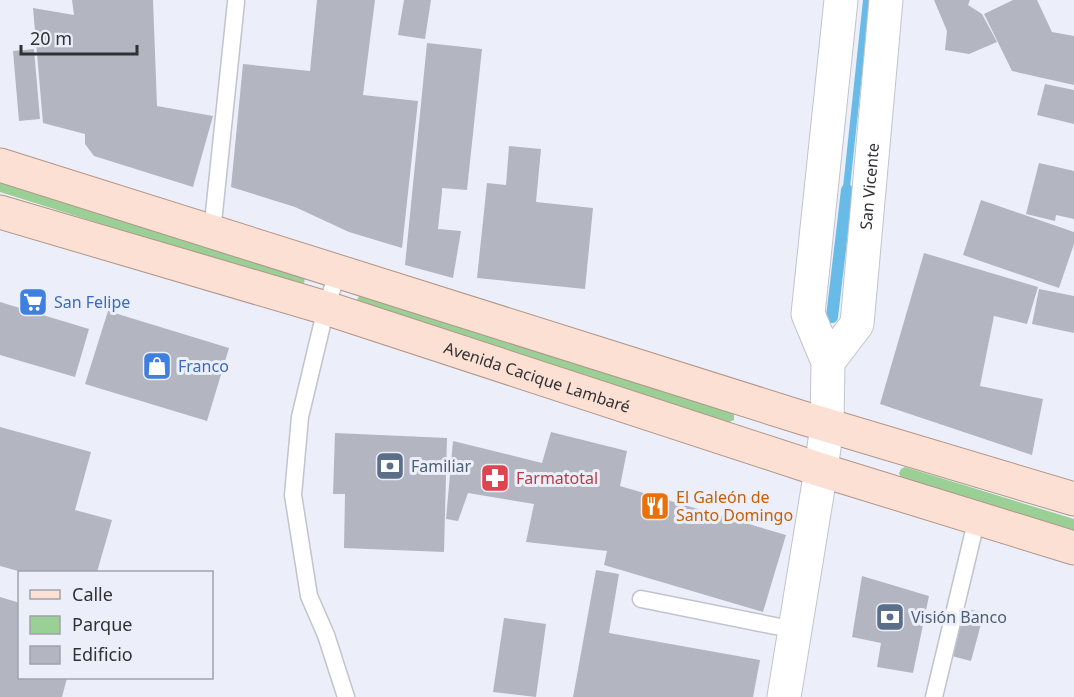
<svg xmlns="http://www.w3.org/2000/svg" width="1074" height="697" font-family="'Noto Sans',sans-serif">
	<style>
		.green { fill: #9acf95 }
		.water { fill: #68bbe6 }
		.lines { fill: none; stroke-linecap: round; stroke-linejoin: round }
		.stream { stroke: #68bbe6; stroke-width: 12 }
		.building { fill: #b3b6c0 }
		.service-casing { stroke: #c1c3cd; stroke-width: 19 }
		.minor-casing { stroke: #c1c3cd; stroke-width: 35 }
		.primary-casing { stroke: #b29588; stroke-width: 35 }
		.service { stroke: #fff; stroke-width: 16 }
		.minor { stroke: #fff; stroke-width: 33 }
		.primary { stroke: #fbe0d3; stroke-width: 33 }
		.labels { text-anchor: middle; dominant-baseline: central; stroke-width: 6; stroke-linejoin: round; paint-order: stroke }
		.street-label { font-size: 16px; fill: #303135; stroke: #eceff9 }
		.shop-label { font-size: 16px; fill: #366cbe; stroke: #eceff9; text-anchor: start }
		.service-label { font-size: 16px; fill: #4e5e75; stroke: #eceff9; text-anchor: start }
		.health-label { font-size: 16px; fill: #be3a42; stroke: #eceff9; text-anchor: start }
		.food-label { font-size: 16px; fill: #c56008; stroke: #eceff9; text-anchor: start }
	</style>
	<rect width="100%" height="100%" fill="#eceff9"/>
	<path class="green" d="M0,179l305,98 -1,7 -5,2 -299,-94z
		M360,294l374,118v8l-5,2 -369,-117 -3,-5z
		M905,467l169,52v13l-173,-54 -2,-5 2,-4z"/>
	<path class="water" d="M863,0h7l-22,206h-7z"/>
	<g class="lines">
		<path class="stream" d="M832,317l15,-127"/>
	</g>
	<path class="building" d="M72,0h81l4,106 56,10 -20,71 -99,-31 -9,-12v-10l-42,-11 -10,-115 41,7z
		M317,0h58l-12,95 55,6 -16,147 -53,-16 -54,-25 -64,-20 12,-123 67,7z
		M404,0h27l-6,39 -27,-4z
		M934,0h36l-2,5 14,9 15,28 -28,12 -24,-4 2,-19z
		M1013,0h24l15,32 22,4v49l-62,-14 -28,-57z
		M427,43l55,6 -15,141 -25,-2v4l-4,37 23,2 -8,47 -48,-13z
		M34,49l6,70 -21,2 -6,-70z
		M1045,84l29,6v34l-37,-9z
		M509,146l32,3 -5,53 57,6 -8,81 -108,-11 10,-95 19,2z
		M1039,163l35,8v48l-18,-4 -1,6 -29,-7z
		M981,200l93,32v12l-15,44 -96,-33z
		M924,253l114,34 -11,37 -33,-8 -14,70 63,13 -11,56 -152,-51z
		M1039,289l35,7v37l-42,-9z
		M0,302l89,27 -14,48 -75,-22z
		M108,311l121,37 -22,73 -122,-37z
		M0,427l91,25 -16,58 37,10 -15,52h-75l-22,-6z
		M551,432l76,19 -7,35 166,49 -23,77 -159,-47 3,-14 -81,-9 8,-38 -66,-11 -10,28 -12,-2 7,-78 89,22z
		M335,433l112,5 -3,114 -100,-4 1,-54h-12z
		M596,570l23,4 -10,59 151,27 -7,37h-180z
		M862,576l67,20 -16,77 -36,-6 4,-24 -29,-6z
		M0,597l20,6v75h47l-5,19h-62z
		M960,607l24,6 -13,48 -23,-6z
		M504,618l42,6 -10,73 -43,-5z"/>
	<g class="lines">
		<g class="service-casing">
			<path id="service" d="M212,232l24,-230
				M338,271l-12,37 -26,109 -7,78 16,101 17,39 20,62
				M641,599l154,31
				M934,697l43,-179"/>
		</g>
		<g class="minor-casing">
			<g id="minor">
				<path id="s1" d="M828,362l29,-38 29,-324"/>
				<path d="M784,697l37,-227 6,-45 1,-63 -20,-48 33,-314"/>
			</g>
		</g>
		<g class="primary-casing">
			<g id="primary">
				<path d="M0,165l803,253 271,81"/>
				<path id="s2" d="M0,212l326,96 495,162 253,78"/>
			</g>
		</g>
		<use href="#service" class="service"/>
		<use href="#minor" class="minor"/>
		<use href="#primary" class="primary"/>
	</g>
	<defs>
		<g id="supermarket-square" transform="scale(1.5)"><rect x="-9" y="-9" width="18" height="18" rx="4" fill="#3f7fe0" stroke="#eceff9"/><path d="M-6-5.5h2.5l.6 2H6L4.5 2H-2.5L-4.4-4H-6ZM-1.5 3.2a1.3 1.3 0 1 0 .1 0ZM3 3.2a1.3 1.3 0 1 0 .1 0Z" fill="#fff"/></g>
		<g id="shop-square" transform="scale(1.5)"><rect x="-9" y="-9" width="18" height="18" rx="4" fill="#3f7fe0" stroke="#eceff9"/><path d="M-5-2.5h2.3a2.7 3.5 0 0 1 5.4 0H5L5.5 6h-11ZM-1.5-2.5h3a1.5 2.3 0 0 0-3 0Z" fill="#fff"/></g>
		<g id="bank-square" transform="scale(1.5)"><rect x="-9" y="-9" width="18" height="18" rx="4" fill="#5c6f8a" stroke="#eceff9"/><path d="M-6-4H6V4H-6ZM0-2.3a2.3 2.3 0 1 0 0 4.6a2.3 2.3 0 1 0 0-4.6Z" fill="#fff"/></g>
		<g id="pharmacy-square" transform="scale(1.5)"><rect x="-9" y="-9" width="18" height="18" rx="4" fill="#e0444e" stroke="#eceff9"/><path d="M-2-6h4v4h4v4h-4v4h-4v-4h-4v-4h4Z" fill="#fff"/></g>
		<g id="restaurant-square" transform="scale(1.5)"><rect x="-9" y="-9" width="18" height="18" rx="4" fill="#e8710a" stroke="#eceff9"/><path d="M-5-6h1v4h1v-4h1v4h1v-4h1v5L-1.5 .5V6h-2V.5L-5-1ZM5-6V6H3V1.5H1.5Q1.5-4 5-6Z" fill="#fff"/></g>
	</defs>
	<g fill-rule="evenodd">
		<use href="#supermarket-square" x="33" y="302"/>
		<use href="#shop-square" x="157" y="366"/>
		<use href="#bank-square" x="390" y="466"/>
		<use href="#pharmacy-square" x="495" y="478"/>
		<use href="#restaurant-square" x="655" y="506"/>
		<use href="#bank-square" x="890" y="617"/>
	</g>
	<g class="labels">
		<g class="street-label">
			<text stroke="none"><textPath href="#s1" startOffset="186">San Vicente</textPath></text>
			<text stroke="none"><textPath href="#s2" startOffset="562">Avenida Cacique Lambaré</textPath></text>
		</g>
		<g class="shop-label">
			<text x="54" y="302">San Felipe</text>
			<text x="178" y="366">Franco</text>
		</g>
		<g class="service-label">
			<text x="411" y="466">Familiar</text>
			<text x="911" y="617">Visión Banco</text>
		</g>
		<g class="health-label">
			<text x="516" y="478">Farmatotal</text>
		</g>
		<g class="food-label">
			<text x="676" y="497">El Galeón de<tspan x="676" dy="18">Santo Domingo</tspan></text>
		</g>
	</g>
	<rect x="18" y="571" width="195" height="108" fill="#eceff9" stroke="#a1a3ab" stroke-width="1.5"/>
	<rect x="30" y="590" width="30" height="9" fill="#fbe0d3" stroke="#a1a3ab" stroke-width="1.5"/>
	<text x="72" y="601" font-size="18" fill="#303135">Calle</text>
	<rect x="30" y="616" width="30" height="18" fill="#9acf95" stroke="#a1a3ab" stroke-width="1.5"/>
	<text x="72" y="631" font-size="18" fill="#303135">Parque</text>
	<rect x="30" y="646" width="30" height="18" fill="#b3b6c0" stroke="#a1a3ab" stroke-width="1.5"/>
	<text x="72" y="661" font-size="18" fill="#303135">Edificio</text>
	<path d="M21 45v9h116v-9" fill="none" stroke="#303135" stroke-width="3"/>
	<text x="30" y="45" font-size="18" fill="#303135" stroke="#eceff9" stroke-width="4.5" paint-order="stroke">20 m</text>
</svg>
